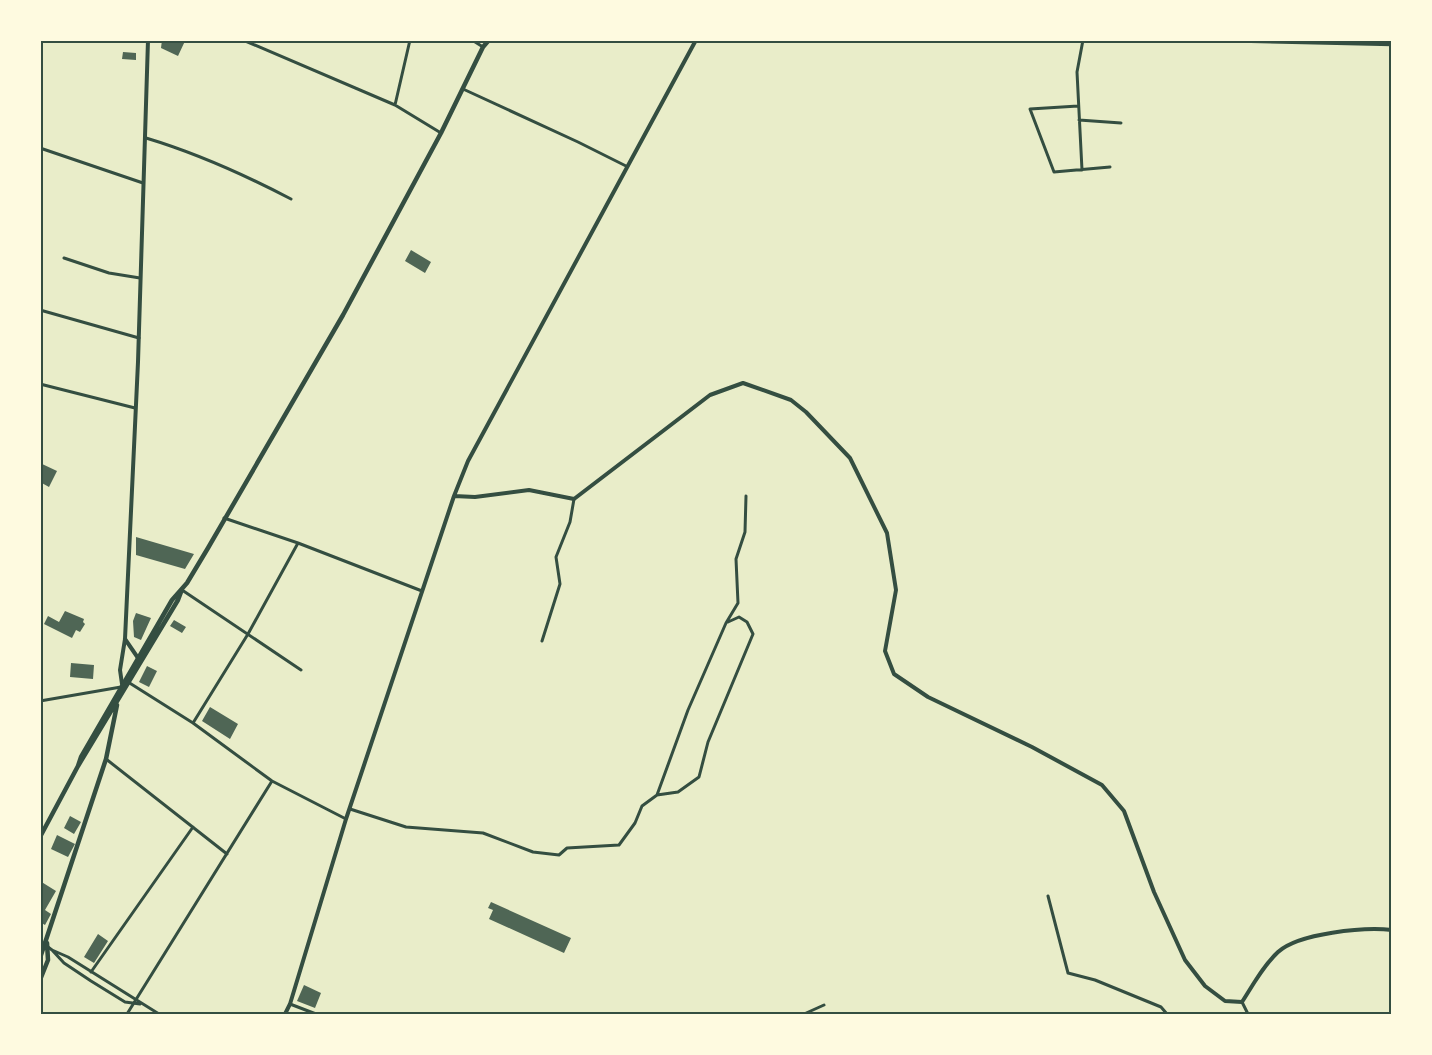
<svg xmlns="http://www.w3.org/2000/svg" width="1432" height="1055" font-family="Overpass,sans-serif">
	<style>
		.building { fill: #4f6655 }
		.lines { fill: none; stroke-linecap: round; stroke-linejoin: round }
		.minor { stroke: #344e41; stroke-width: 3 }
		.tertiary { stroke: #344e41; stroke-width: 3 }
		.secondary { stroke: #344e41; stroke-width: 4 }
		.primary { stroke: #344e41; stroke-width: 4.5 }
		.neatline { fill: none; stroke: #344e41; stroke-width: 2 }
	</style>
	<rect width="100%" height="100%" fill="#e9edc9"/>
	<path class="building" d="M162,40h21l2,1 -7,15 -17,-8z
		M123,52l13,1v7l-14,-1z
		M411,250l20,12 -6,11 -20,-12z
		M40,463l17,8 -8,16 -9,-5z
		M136,537l58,17 -9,15 -49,-14z
		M65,611l19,8 -1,3 2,2 -5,8 -4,-2 -4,8 -28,-14 4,-8 11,6z
		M136,613l15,5 -10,22 -7,-3 -1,-16z
		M174,620l12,7 -4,6 -12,-7z
		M71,663l23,2 -1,14 -23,-2z
		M147,666l10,5 -8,16 -10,-5z
		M210,707l28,17 -8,15 -28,-18z
		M70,816l11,6 -7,12 -10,-6z
		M57,835l18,9 -7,13 -17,-8z
		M40,881l16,10 -11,19 6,4 -6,11 -5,-3z
		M491,902l80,36 -7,15 -75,-34 4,-9 -5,-2z
		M98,934l10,7 -14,22 -10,-6z
		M304,985l17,8 -6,15 -18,-7z"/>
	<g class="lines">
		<path class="minor" d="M243,40l152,65 46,28
			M472,40l11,7
			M463,89l115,53 48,24
			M395,105l15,-65
			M1078,106l-48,3 24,63 56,-5
			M1079,120l42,3
			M146,138c50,15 99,37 145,61
			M40,148l103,35
			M1082,170l-5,-98 6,-32
			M64,258l45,15 31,5
			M40,310l99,28
			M40,384l95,24
			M224,518l74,25 124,48
			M182,590l119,80
			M542,641l18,-57 -4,-27 14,-35 4,-23
			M128,682l65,41 79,58 74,38
			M193,723l55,-89 50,-91
			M106,759l121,95
			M657,795l21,-3 21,-15 9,-35 45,-108 -6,-12 -8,-5 -11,5
			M350,809l56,18 77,6 50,19 26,3 8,-7 52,-3 16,-22 7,-17 15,-11 31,-85 38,-87 12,-20 -2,-44 9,-27 1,-36
			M1048,896l20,77 27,7 66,27 6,7
			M91,972l102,-145
			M1242,1002l6,12
			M290,1004l26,10
			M127,1014l145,-233
			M804,1014l20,-9"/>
		<path class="tertiary" d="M40,701l81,-14
			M40,941l12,9 12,13 27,18 34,21 15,2
			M52,950l16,7 91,57"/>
		<path class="secondary" d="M454,496l21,1 54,-7 45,9 136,-104 33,-12 48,17 15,12 44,46 37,75 9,57 -11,61 9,23 34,23 104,50 70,38 22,26 30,81 31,68 20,26 20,15 17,1c11,-17 21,-36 36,-50 21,-19 86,-25 114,-22
			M125,639l13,19
			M122,684l-2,-14 5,-31 13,-277 10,-322
			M285,1014l5,-10 56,-185 108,-323 14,-35 228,-421"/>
		<path class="primary" d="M1219,40l173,4
			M78,766l3,-9 91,-157 15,-17 21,-35 135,-233 98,-182 42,-86 6,-7
			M40,837l38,-71 100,-166 3,-8
			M40,958l66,-199 11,-54
			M40,980l8,-20 -1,-17"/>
	</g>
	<rect width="1432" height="1055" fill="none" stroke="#fefae0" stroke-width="84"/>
	<rect x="42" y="42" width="1348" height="971" class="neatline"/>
</svg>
